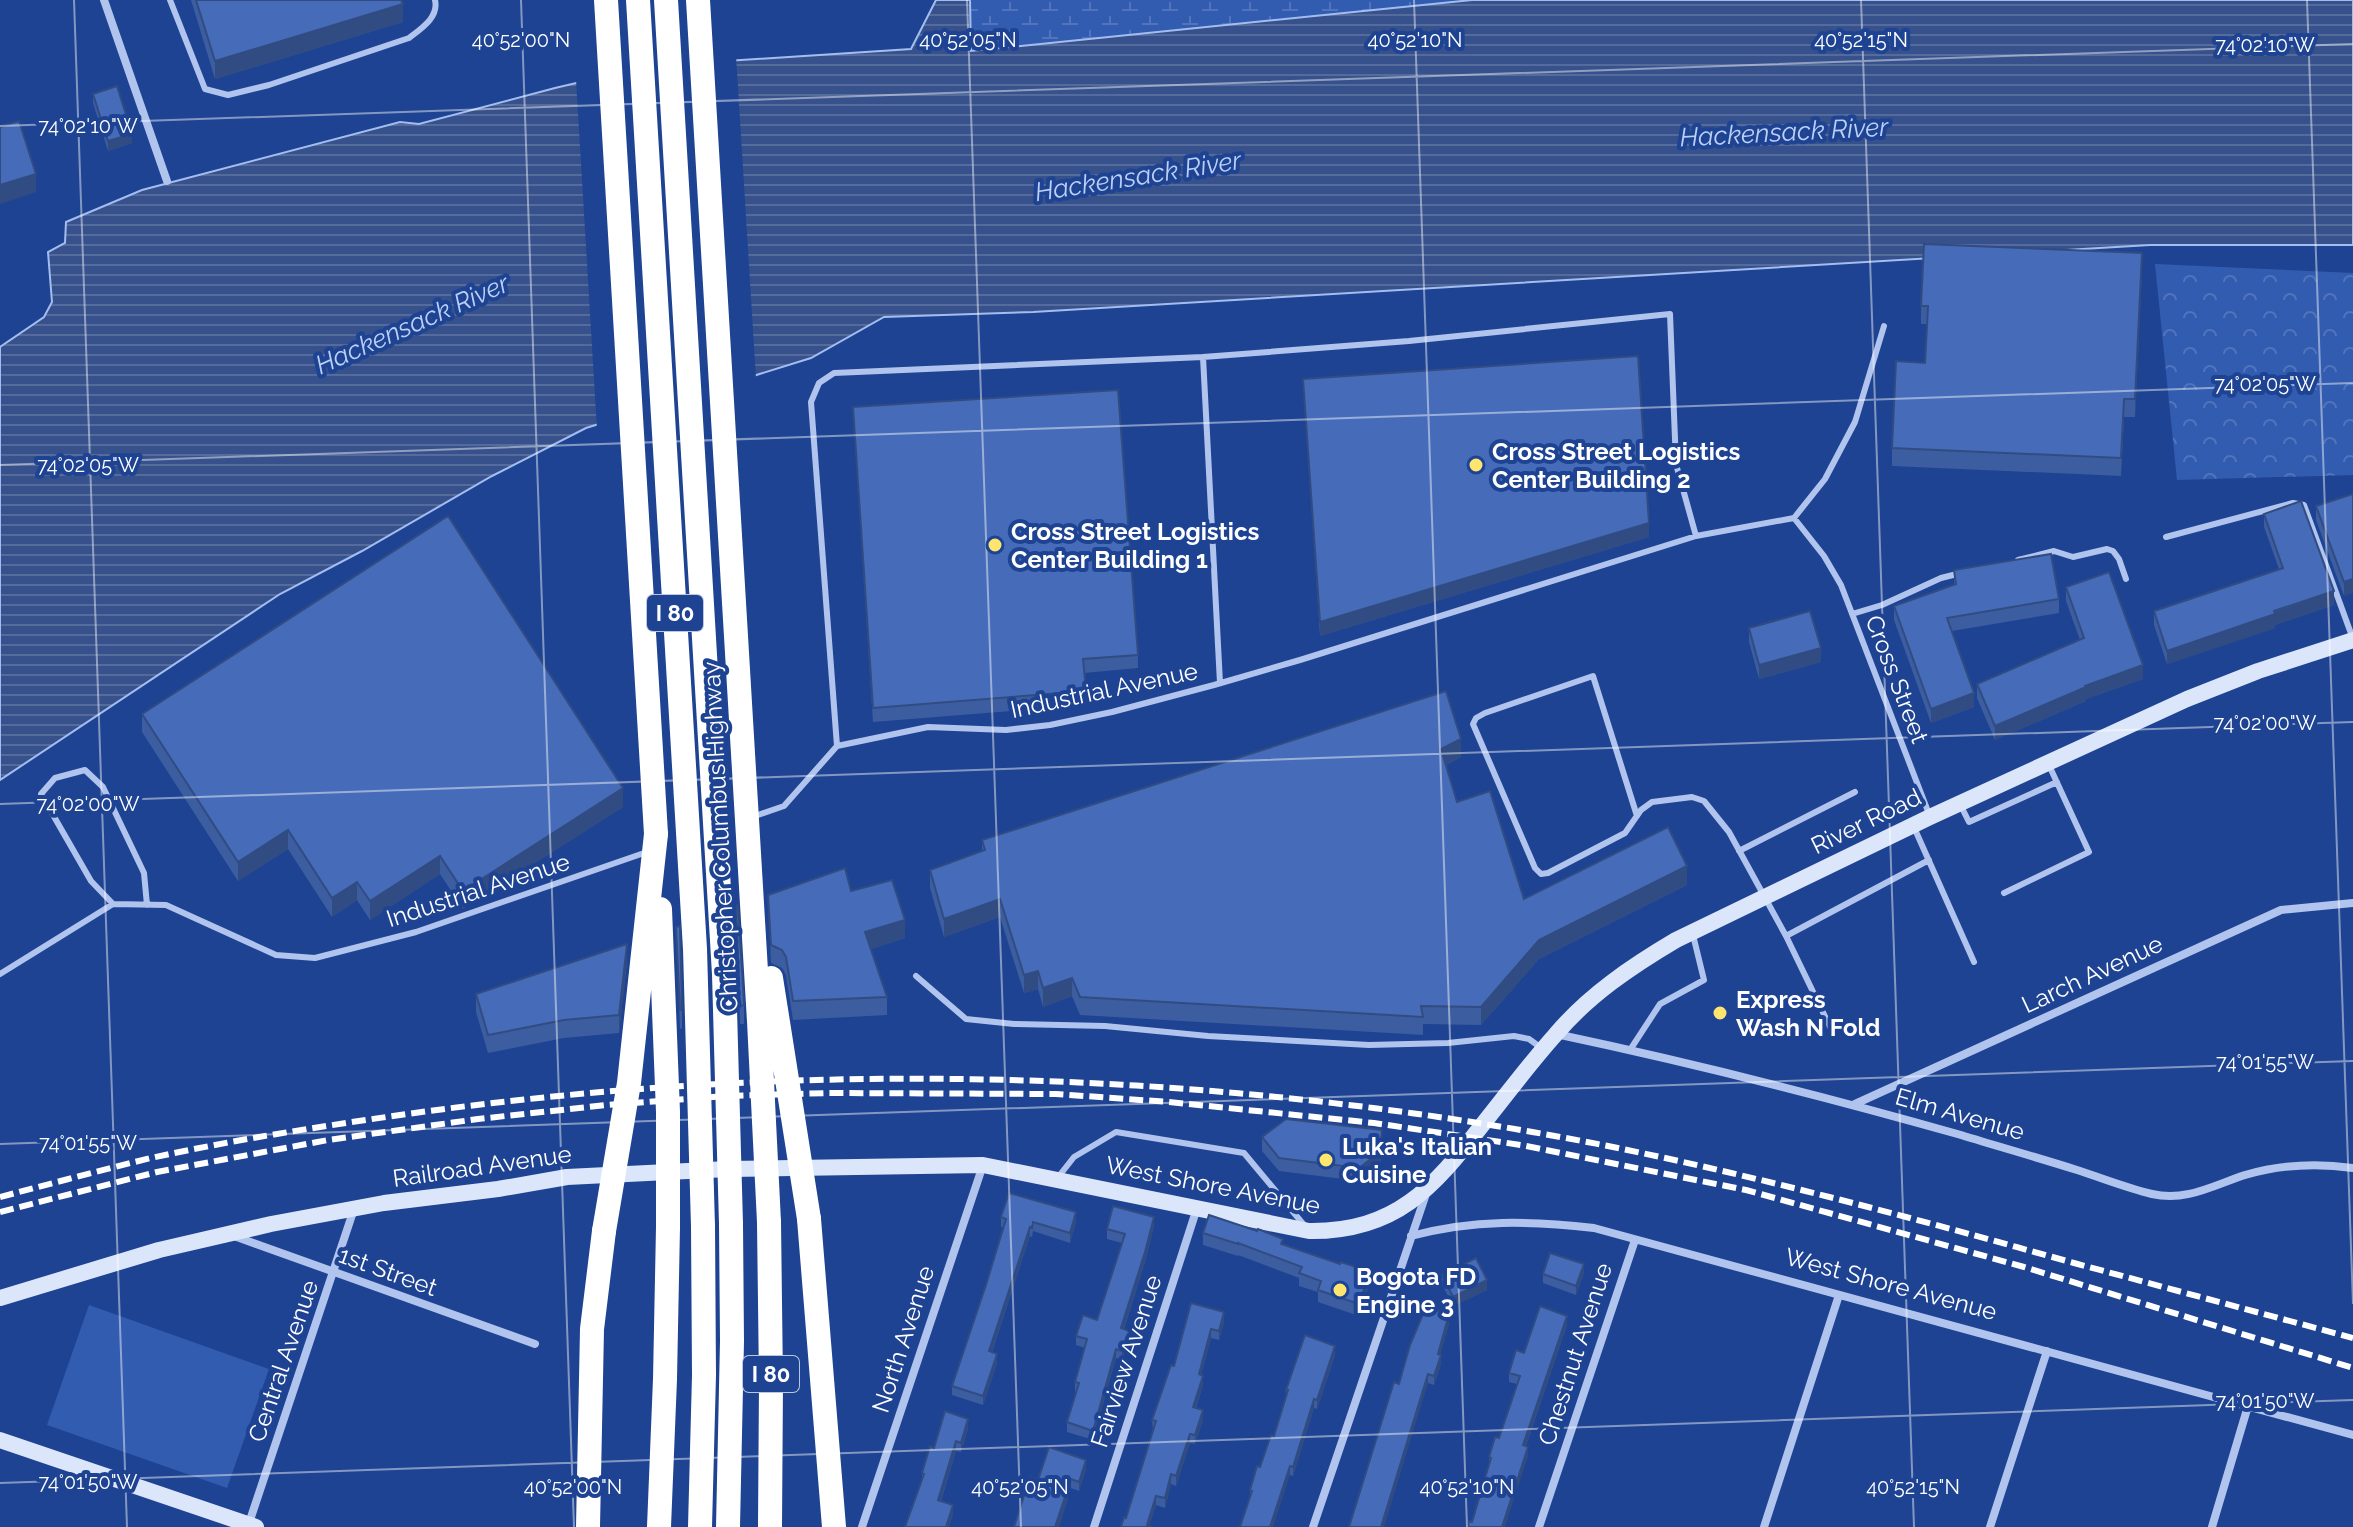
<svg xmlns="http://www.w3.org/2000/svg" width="2353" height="1527" font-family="Raleway,sans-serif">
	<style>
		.forest { fill: url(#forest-crowns) }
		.wetland { fill: url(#wetland-marsh) }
		.park { fill: #325cb0 }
		.water { fill: url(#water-rules); stroke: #a3bdf0; stroke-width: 2 }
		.pier { fill: #1e4393 }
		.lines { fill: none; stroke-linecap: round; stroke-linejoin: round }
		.lane { stroke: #b0c4ee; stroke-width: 6 }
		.street { stroke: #b0c4ee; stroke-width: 8 }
		.secondary { stroke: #dce6fa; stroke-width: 16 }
		.highway { stroke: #fff; stroke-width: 24 }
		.rail { stroke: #fff; stroke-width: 6; stroke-dasharray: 14 6; stroke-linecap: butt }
		.highway-bridge { stroke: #fff; stroke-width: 24 }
		.wall { fill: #3c5d9f }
		.shaded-wall { fill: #314c82 }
		.building { fill: #466cb9; stroke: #314c82; stroke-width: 2 }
		.ticks { fill: none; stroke: #fff; stroke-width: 2; stroke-opacity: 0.45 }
		.poi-dot { fill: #fde56f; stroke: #1e4393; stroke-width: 3 }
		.labels { text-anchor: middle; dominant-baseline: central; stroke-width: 8; stroke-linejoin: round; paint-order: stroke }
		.shield { fill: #1e4393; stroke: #bcc7df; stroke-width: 2 }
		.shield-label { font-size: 22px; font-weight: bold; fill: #fff }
		.poi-label { font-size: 24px; font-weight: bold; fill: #fff; stroke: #1e4393; text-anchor: start }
		.street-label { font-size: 24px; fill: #fff; stroke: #1e4393 }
		.water-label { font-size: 26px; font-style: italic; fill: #bccff5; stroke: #1e4393 }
		.ticks-label { font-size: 20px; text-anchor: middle; fill: #fff; stroke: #1e4393; stroke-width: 8; stroke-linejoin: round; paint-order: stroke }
	</style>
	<defs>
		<pattern id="forest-crowns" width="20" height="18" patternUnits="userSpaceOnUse" patternTransform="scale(2)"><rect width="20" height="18" fill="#325cb0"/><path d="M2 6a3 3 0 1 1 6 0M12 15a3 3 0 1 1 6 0" fill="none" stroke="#5174bc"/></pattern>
		<pattern id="wetland-marsh" width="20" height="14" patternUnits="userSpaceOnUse" patternTransform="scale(2)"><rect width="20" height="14" fill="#325cb0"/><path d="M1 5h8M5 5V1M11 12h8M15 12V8" fill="none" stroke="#5174bc"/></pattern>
		<pattern id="water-rules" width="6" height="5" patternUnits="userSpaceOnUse" patternTransform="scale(2)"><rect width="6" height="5" fill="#36518b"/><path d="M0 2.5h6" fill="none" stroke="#546b9c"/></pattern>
	</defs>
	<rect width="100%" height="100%" fill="#1e4393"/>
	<path class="forest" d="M2155,264l198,9v202l-176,5z"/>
	<path class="wetland" d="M970,0h502l-502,51z"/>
	<path class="park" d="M89,1305l180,64 -42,119 -180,-63z"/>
	<path class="water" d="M936,0h34l1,51 501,-51h881v245h-203l-1117,67 -149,5 -73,41 -225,70 -94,48 -130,75 -82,43 -280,186v-433l44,-30 8,-15 -4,-50 17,-9 1,-21 76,-32 258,-68 19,2 136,-36 94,-22 262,-17z"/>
	<path class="pier" d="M736,56l20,323 -159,50 -21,-350 72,-17z"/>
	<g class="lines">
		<path class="lane" d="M170,0l35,89 23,6 41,-10 140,-47c13,-10 30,-21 26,-38
			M1203,357l206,-16 261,-27 6,150 20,72
			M1794,518l31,-39 30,-57 29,-96
			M2166,537l127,-34 11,2 49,134
			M2018,560l36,-9 19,6 34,-8 6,2 6,8 7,20
			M1852,614l30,-9 59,-27 20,-5
			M837,746l-26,-344 8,-19 15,-10 369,-16 17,326
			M1960,804l9,18 88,-40
			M1637,816l-44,-140 -108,37 -9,5 -3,6 62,144 6,6 7,-1 77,-40 16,-23 11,-8 40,-5 12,4 25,31 57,104 47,97
			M752,817l32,-11 53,-60 91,-19 78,3 44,-5 62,-13 102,-27 86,-25 396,-124 98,-18 30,38 17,29 88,229
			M1913,825l61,137
			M1739,851l116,-59
			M2004,893l85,-41 -41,-89
			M113,904l-22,-23 -50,-87 14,-16 30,-8 18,17 41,86 3,32
			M1786,936l143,-76
			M0,974l113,-70 53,1 110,50 39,3 101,-26 231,-80
			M916,976l50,43 48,5 91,2 103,10 161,9 79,-2 66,-7 15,3 11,8
			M1630,1050l30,-46 44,-24 -11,-45
			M1059,1176l15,-19 42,-25 128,21 60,72"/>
		<path class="street" d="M104,0l63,181
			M1556,1034c137,29 271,63 405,101 39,12 78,23 116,35 25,8 50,18 75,24 34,8 62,-9 93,-19 34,-10 73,-12 108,-7
			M1855,1104l426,-194 72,-7
			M234,1236l301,108
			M1411,1236c64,-17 118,-15 183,-8l759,207
			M248,1526l106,-317
			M862,1527l121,-362
			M1094,1527l103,-319
			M1313,1527l114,-336
			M1539,1527l96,-287
			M1764,1527l75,-232
			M1990,1527l57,-176
			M2212,1527l36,-121"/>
		<path class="secondary" d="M0,1298l159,-48 112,-26 113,-21 114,-14 69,-12 161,-8 255,-4 326,66c87,1 124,-43 174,-107 24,-30 47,-61 73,-90 33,-39 76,-68 120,-94l254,-123 257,-118 71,-28 95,-31
			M0,1440l256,87"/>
		<path class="highway" d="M606,0l50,834
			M809,1219l25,308
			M769,1222l2,160 -1,145
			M588,1527l4,-198 12,-98
			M659,1527l6,-148 3,-152
			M700,1527l4,-152 -1,-149
			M728,1527l4,-186 -1,-117"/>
		<path class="rail" d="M0,1197c50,-13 101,-27 151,-39 82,-18 166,-31 249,-43 401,-57 811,-47 1208,31 158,32 312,74 466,117 93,25 186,50 279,75
			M0,1212l157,-40 171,-32 150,-21 129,-14 120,-9 101,-3 228,1 113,8 205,21 147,22 225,45 278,77 329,101"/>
		<path class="highway-bridge" d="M638,0l57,949 8,277
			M666,0l58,974 7,250
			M698,0l61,1021 10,201
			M660,909l8,203v115
			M771,978l38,241
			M604,1231l25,-148 27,-249"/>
	</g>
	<path class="wall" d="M191,0h210l2,22 -188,57z
		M93,94l39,49 -24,8 -15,-48z
		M2142,271l-7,146h-11l-3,59 -229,-10v-18l33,-85 2,-39h-6v-18z
		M1303,379l346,158 -329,99z
		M853,407l285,248v13l-54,5 2,32 -213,17z
		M2353,494l-9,102 -28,-76v-14z
		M2264,514l70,91 -59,20v3l-108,36 -13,-39v-14l125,-42 -15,-42z
		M1954,570l105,29v14l-107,18 22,76 -43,16 -37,-103v-14l60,-21z
		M2066,587l77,92 -57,20v2l-91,39 -18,-42v-14l103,-44 -14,-39z
		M1749,628l72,34 -62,17 -10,-37z
		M142,714l481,93 -160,102 -23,-35 -70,46 -13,-20 -25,17 -44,-68 -50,32 -96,-149z
		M1461,757l-15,8 11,37 67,97 163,-14 -148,74 -58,66 -58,-1v11l-343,-20 -8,-19 -29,11 -5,-18 -14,4 -24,-76 -56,20 -14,-49v-18l52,-19v-11z
		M851,891l54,47 -34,11 16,48v18l-94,5 -7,-45 -4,-7 -11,-5 -3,-68z
		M736,906l8,99v19h-4z
		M676,927l6,83v18l-2,1z
		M627,962l-8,71 -55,5 -76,15 -12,-41v-18z
		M1262,1137l120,7 -2,22 -21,15 -80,-10 -17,-20z
		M1001,1217l75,5 -6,21 -37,-12 -1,6 -2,-1 -38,116 5,11 -14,42 -31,-10v-9l34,-101 17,-58h-2z
		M1154,1226l-9,36 -21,67 5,11 -7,20 -6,-2 -23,82 -26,-8v-10l9,-30 -1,-1v-9l10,-34 -9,-3v-9l21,-16 25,-77 -15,-4v-10z
		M1203,1233l80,11 75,26 11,16 -10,30 -41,-14v-10l-19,-6v-8l-61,-23v1l-35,-11z
		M1584,1273l-8,22 -33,-12v-9z
		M1442,1275l45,15 -34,16 -11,-22z
		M1191,1303l33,19 -5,18 -8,-2 -10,37 2,10 -7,23 7,12 -8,24 -5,-1 -14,43 -5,-2 -6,24 -9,-3 -7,21 -23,-8 27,-88 -1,-10 22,-54z
		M1449,1324l-9,30 1,10 -7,21 -6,-2 -29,1z
		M1567,1325l-41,121 2,10 -56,66 17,-57v-8l10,-19 18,-54 -8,-2v-9l15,-20z
		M1335,1355l-18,54 -3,-1 -21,68 -3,-1 -40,22v-7l24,-54 12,-39v-7z
		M945,1411l23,8v10l-7,23 -5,-1 -15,50 12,4v9l-4,13h-44l17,-47v-7l8,-27 4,2z
		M1086,1469l-7,22 -8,-3 -12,39h-45l24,-47z"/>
	<path class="shaded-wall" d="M403,4v18l-188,57v-18z
		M132,134v9l-24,8v-10z
		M36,174v18l-36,12v-19z
		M2142,253v18l-7,146v-18z
		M1649,523v14l-329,99v-14z
		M2353,579v14l-9,3v-14z
		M2334,591v14l-59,20v3l-108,36v-13z
		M1821,648v14l-62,17v-14z
		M2143,665v14l-57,20v2l-91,39v-14l90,-40z
		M1974,693v14l-43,16v-14z
		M1461,739v18l-20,10v-18z
		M623,788v19l-160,102v-18z
		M288,830v19l-50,32v-19z
		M440,856v18l-70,46v-19z
		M1687,866v19l-148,74 -58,66v-18l58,-67z
		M357,882v18l-25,17v-19z
		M1000,899v18l-56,20v-18z
		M905,920v18l-40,13v-19z
		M627,944v18l-8,71v-18z
		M1038,971v18l-14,4v-18z
		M1072,978v18l-29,11v-19z
		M1382,1130l-2,36 -21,15v-13z
		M1076,1212v10l-6,21v-10z
		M1154,1217v9l-9,36 -24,75v-9z
		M1030,1227v9l-41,124v-9z
		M1584,1264v9l-8,22v-9z
		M1369,1274v12l-10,30v-12z
		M1487,1280v10l-34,16v-9z
		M1224,1312v10l-5,18v-9z
		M1449,1314v10l-11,39v-9z
		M1567,1316v9l-44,129v-9z
		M1211,1329v9l-12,45v-9z
		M1129,1331v9l-7,20v-9z
		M1335,1346v9l-18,54v-9z
		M1116,1349v9l-23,82v-9z
		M997,1354v9l-14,42v-9z
		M1441,1355v9l-7,21v-9z
		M1428,1374v9l-44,144h-3z
		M1203,1376v9l-10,31v-9z
		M1314,1399v9l-21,68v-9z
		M1203,1410v10l-8,24v-9z
		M968,1419v10l-7,23v-9z
		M1190,1434v9l-14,43v-10z
		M956,1441v10l-18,58v-9z
		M1528,1447v9l-23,71h-3z
		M1086,1460v9l-7,22v-9z
		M1290,1466v9l-17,52h-3z
		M1171,1474v10l-6,24v-10z
		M1071,1479v9l-12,39h-4z
		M1156,1496v9l-7,22h-2z
		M953,1505v9l-4,13h-3z"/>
	<path class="building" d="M196,0h205l2,4 -188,57z
		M117,86l15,48 -24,7 -15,-47z
		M19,121l17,53 -36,11v-58z
		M1924,244l218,9 -7,146h-11l-3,59 -229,-10 4,-87 29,2 3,-57h-7z
		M1638,356l11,167 -329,99 -17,-243z
		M1118,390l20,265 -55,4 3,32 -213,17 -20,-301z
		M2353,494v85l-9,3 -28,-76z
		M2301,501l33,90 -60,20 1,3 -108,37 -13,-40 129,-43 -19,-54z
		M448,516l175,272 -160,103 -23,-35 -70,45 -13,-19 -25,16 -44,-68 -50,32 -96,-148z
		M2051,554l8,45 -112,19 27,75 -43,16 -37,-103 62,-22 -2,-14z
		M2109,572l34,93 -58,21 1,1 -91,39 -18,-42 107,-46 -18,-51z
		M1810,611l11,37 -62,17 -10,-37z
		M1446,691l15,48 -20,10 16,53 33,-11 34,108 144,-72 19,39 -148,74 -58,67 -60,-1 2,11 -343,-20 -8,-19 -29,10 -5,-17 -14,4 -24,-76 -56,20 -14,-49 55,-20 -3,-10z
		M845,868l6,23 41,-11 13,40 -40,12 22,65 -94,4 -7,-44 -4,-7 -11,-5 -3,-50z
		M738,905l6,100 -4,1 -4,-100z
		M680,926l2,84h-2l-4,-83z
		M627,944l-8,71 -55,5 -76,15 -12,-41z
		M1286,1119l96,11 -2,22 -21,16 -80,-10 -17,-21z
		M1009,1193l67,19 -6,21 -37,-11 -1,6 -2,-1 -41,124 8,3 -14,42 -31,-10 34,-101 20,-66 -5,-2z
		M1113,1206l41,11 -9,35 -24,76 8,3 -7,20 -6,-2 -23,82 -26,-9 12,-39 -4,-1 12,-43 -11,-3 7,-21 14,5 28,-86 -18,-5z
		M1209,1215l48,16 1,-2 25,10 -2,5 59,20 1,-2 18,6 -1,2 11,4 -10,30 -41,-14 3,-9 -22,-8 3,-6 -64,-24v1l-35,-11z
		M1550,1253l34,11 -8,22 -33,-12z
		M1476,1258l11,22 -34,17 -11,-22z
		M1191,1303l33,9 -5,19 -8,-2 -12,45 4,2 -10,31 10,3 -8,25 -5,-1 -14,42 -5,-2 -6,24 -9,-2 -9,29 5,2h-31l3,-10 2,1 30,-97 -4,-1 19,-55 3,1z
		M1540,1306l27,10 -44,129 5,2 -26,80h-34l1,-6 3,1 19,-64 -2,-1 6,-20 4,1 21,-62 -11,-3 7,-23 8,3z
		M1426,1307l23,7 -11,40 3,1 -7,21 -6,-2 -47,153h-32l45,-145 5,2 11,-39z
		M1305,1335l30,11 -18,54 -3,-1 -21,68 -3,-1 -20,61h-30l12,-36 -2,-1 7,-24 3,1 11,-32 3,1 14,-46h-2z
		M945,1411l23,8 -7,24 -5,-2 -18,59 15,5 -7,22h-41l19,-53 -2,-1 8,-27 4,2z
		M1049,1447l37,13 -7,22 -8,-3 -16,48h-41l16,-50 8,3z"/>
	<path class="ticks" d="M74,0l53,1527M521,0l53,1527M967,0l54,1527M1414,0l53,1527M1861,0l53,1527M2307,0l46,1304M0,126l2353,-82M0,465l2353,-82M0,804l2353,-82M0,1144l2353,-83M0,1483l2353,-83"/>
	<g class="poi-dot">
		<circle cx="1476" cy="465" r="8"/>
		<circle cx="995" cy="545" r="8"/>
		<circle cx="1720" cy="1013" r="8"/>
		<circle cx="1326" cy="1160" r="8"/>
		<circle cx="1340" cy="1290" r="8"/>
	</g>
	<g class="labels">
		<g class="shield">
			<rect x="647" y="595" width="56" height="36" rx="6"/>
			<rect x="743" y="1356" width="56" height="36" rx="6"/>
		</g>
		<g class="shield-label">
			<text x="675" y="613">I 80</text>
			<text x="771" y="1374">I 80</text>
		</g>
		<g class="poi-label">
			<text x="1492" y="451">Cross Street Logistics<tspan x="1492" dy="28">Center Building 2</tspan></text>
			<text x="1011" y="531">Cross Street Logistics<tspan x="1011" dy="28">Center Building 1</tspan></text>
			<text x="1736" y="999">Express<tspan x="1736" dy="28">Wash N Fold</tspan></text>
			<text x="1342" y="1146">Luka's Italian<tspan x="1342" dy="28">Cuisine</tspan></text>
			<text x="1356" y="1276">Bogota FD<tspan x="1356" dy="28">Engine 3</tspan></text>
		</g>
		<g class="street-label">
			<text transform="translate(1897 679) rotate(69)">Cross Street</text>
			<text transform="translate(1104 690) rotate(-12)">Industrial Avenue</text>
			<text transform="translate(1866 821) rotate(-26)">River Road</text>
			<text transform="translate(720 837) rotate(-93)">Christopher Columbus Highway</text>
			<text transform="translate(478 890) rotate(-18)">Industrial Avenue</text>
			<text transform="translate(2092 974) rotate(-25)">Larch Avenue</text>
			<text transform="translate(1960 1114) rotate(16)">Elm Avenue</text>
			<text transform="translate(482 1166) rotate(-8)">Railroad Avenue</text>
			<text transform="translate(1213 1185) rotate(11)">West Shore Avenue</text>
			<text transform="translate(388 1271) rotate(20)">1st Street</text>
			<text transform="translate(1891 1284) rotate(15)">West Shore Avenue</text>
			<text transform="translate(903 1339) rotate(-72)">North Avenue</text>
			<text transform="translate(1575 1354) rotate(-72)">Chestnut Avenue</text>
			<text transform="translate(283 1361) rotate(-71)">Central Avenue</text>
			<text transform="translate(1126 1361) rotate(-72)">Fairview Avenue</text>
		</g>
		<g class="water-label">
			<text transform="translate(1784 132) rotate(-3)">Hackensack River</text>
			<text transform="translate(1138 176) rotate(-9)">Hackensack River</text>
			<text transform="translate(412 324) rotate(-24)">Hackensack River</text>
		</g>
	</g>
	<g class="ticks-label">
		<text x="521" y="47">40°52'00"N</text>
		<text x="968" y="47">40°52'05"N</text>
		<text x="1415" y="47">40°52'10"N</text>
		<text x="1861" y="47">40°52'15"N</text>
		<text x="2265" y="52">74°02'10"W</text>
		<text x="88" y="133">74°02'10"W</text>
		<text x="2265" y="391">74°02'05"W</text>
		<text x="88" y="472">74°02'05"W</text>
		<text x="2265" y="730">74°02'00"W</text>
		<text x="88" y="811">74°02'00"W</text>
		<text x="2265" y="1069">74°01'55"W</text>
		<text x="88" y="1150">74°01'55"W</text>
		<text x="2265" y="1408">74°01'50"W</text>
		<text x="88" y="1489">74°01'50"W</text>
		<text x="573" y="1494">40°52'00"N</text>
		<text x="1020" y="1494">40°52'05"N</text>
		<text x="1467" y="1494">40°52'10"N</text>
		<text x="1913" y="1494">40°52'15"N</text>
	</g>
</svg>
